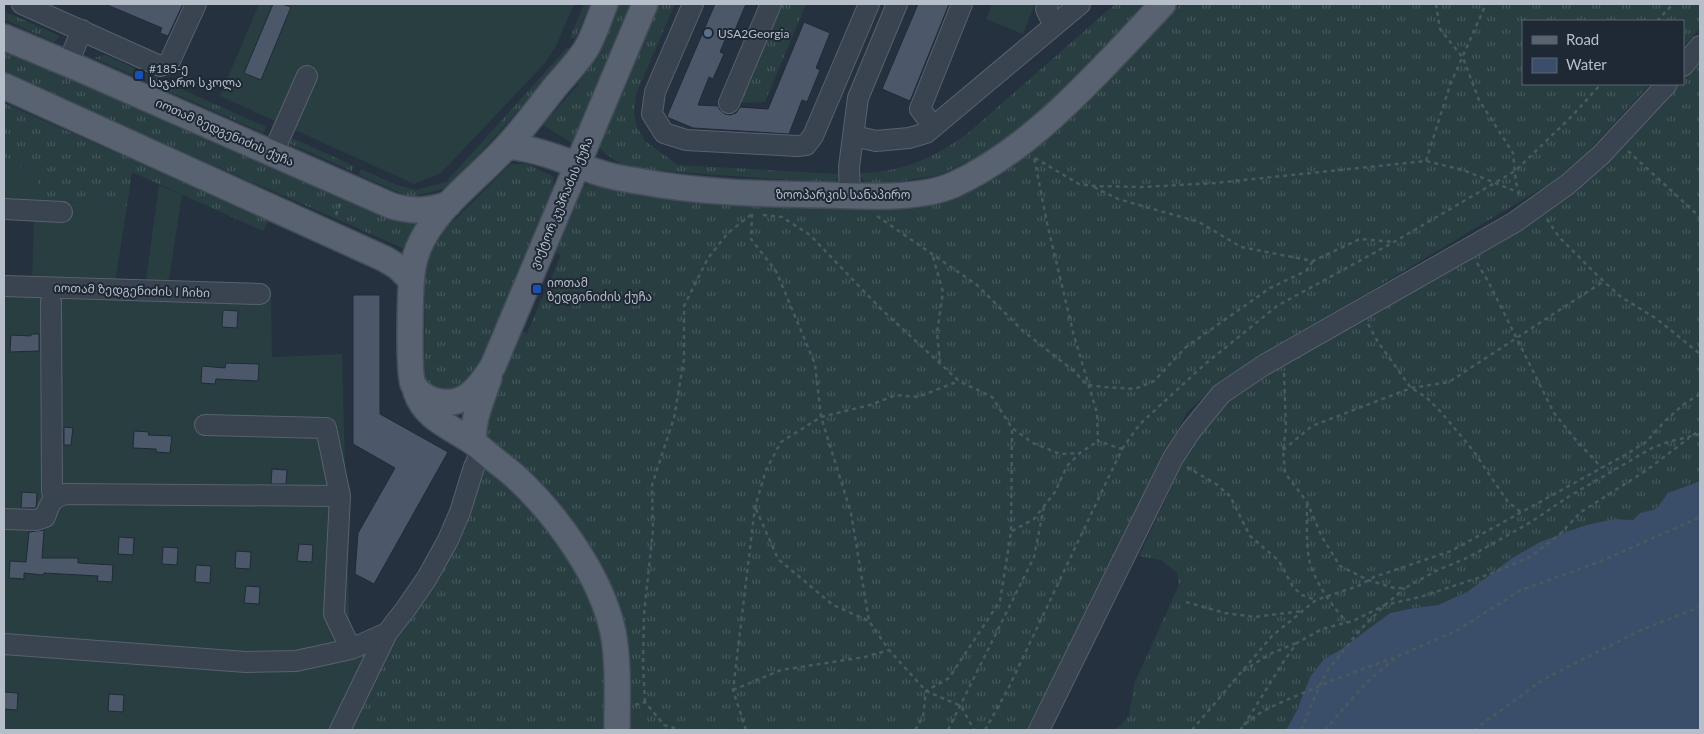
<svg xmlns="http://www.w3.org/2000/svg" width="1704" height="734" font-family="Lato,'Noto Sans Georgian',sans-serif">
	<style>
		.grass { fill: url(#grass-tufts) }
		.garden { fill: #283e41 }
		.water { fill: #3b4e69 }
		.building { fill: #4c5869; stroke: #212a37 }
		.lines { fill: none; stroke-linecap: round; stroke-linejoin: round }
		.minor-casing { stroke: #58616d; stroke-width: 22 }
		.major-casing { stroke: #434c59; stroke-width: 28 }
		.path { stroke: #465b5e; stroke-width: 2.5; stroke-dasharray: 4 4; stroke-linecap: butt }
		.minor { stroke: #3a4350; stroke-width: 20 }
		.major { stroke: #586270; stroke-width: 25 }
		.service-dot { fill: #5c6f8a; stroke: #1f2835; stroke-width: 2 }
		.transit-dot { fill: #1a4fb4; stroke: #1f2835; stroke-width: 2 }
		.labels { text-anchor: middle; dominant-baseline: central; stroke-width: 4; stroke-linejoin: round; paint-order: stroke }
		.poi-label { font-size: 12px; fill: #b6beca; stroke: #1f2835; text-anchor: start }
		.street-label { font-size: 12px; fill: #b6beca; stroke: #1f2835 }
	</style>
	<defs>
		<pattern id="grass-tufts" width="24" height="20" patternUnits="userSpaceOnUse" patternTransform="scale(1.25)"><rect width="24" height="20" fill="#283e41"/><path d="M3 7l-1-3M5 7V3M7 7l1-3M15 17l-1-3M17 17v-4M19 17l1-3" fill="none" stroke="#45585b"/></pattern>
	</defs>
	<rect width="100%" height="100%" fill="#263140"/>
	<path class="grass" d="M584,4h6l-15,35 -5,-2z
		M617,4h15l-60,139 -29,-18 35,-40 15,-26z
		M658,4h17l-39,90 -2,19 3,14 8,14 33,24 160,9 1,4 -7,5 -197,-14c-12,-2 -28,-13 -36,-22l1,-6z
		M777,4h29l-41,98 -30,1z
		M1115,4h31l-106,109 -42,34 -59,28 -62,10 -12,-2 -7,-10c41,1 77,-16 109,-39z
		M1181,4h519v24l-17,19v-26h-160v63h127l-66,72 -35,28 -326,195 -36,33 -40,76 -117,242h-407l-8,-121 -134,-177 2,-18 36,-83 8,2 34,-78 -7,-3 26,-65 9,-3 60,10 181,15 97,-5 37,-13 33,-16 61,-44z
		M4,11l56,25 -6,6 -50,-23z
		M4,42l416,179 -13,29 -403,-177z
		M566,47l4,2 -3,7 -117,131 -40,10 -51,-22 2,-6 35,16 20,5 30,-8 118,-131z
		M105,55l161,72 -2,6 -170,-75z
		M1700,58v423l-32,12 -12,16 -15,4 -8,7 -18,-1 -103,39 -45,34 -29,13 -24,3 -24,5 -50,37 -16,9 -14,18 -13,33 -11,20h-171l14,-14 5,-32 45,-99 -2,-12 -16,-13 -22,-4 28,-59 19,-47 45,-53 37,-25 271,-154 75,-62 64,-72h5v-6z
		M4,103l265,117 -6,11 -131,-59 -5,34 -89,-6v-31l-34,-4z
		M292,138l62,28 -2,5 -62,-27z
		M511,164h16l27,13 -3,21 -74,170 -16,24 -26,1 -11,-11 1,-111 10,-32z
		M480,460l18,13 70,75 35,84 7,98h-265z
		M370,650l-8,26 -12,-17z"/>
	<path class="garden" d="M259,4h315l-18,42 -11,17 -104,110 -27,11 -194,-88z
		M992,4h43l-12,30 -37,-15z
		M4,165l34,4v31l89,6 -12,77 30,4 14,-102 23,10 -14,90 103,3 1,69 70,-3 8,292 -54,10 -292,-17v-357h28l2,-63 -30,-1z
		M4,654l230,13 116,-8 12,17 -27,54h-331z"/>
	<path class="water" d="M1700,481v249h-414l11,-20 13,-33 14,-18 16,-9 50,-37 24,-5 24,-3 29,-13 45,-34 28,-16 46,-17 29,-6 18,1 7,-7 16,-4 12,-16z"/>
	<path class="building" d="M105,4h78l-15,32 -8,-3 2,-5z
		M273,4h9l9,3 -30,73 -17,-7z
		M715,4h31l-11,26 -5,-2 -10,24 4,2 -11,25 -4,-2 -11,28 20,1 2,4 5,4 5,1 6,-2 4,-6 28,2 36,-87 26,11 -14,35 4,2 -13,32 -5,-2 -13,34 -96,-6 -24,-10 -2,-2z
		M918,4h31l-39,97 -28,-12z
		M353,295h27v119l68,38 -74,132 -19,-10 3,-41 37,-65 -42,-24z
		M223,310l15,1 -1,17 -15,-1z
		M31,334h8v17l-29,1 1,-17 20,1z
		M226,363l33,1 -1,17 -42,-2 -1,5 -14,-1 1,-17 23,2z
		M64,427l9,1 -2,17h-7z
		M134,431l15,1 -1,3 24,1 -2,17 -14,-1v-3l-23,-1z
		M272,469l15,1 -1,14h-15z
		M22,492l15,1 -1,15h-15z
		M44,530l-2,28h36v5l35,2 -1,17 -15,-1 1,-5 -54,-3 -1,2 -19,-2v6l-15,-1 1,-17 16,1 3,-30z
		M119,537l15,1 -1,17 -15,-1z
		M299,544l14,1 -1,17 -15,-1z
		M163,547l15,1 -1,17 -15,-1z
		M236,551l15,1 -1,17 -15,-1z
		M196,565l15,1 -1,17 -15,-1z
		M246,586l14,1 -1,17 -15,-1z
		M4,692l14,1 -1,17 -13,-1z
		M109,694l15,1 -1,17 -15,-1z"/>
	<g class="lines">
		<g class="minor-casing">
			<path id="minor" d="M22,4l138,62 9,-3 27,-59
				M693,4l-38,88 -3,22 12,19 22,7 111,6 9,-1 7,-9 56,-132
				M1048,4l-2,5 8,17
				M68,63l14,-33
				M1683,66l17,-20
				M729,103l42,-99
				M933,126l-13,-17 42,-105
				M854,136l22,5 33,-3 17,-5 154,-129
				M273,153l34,-77
				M850,196l-1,-29 9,-69 39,-94
				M4,209l58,3
				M4,286l256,8
				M51,302l1,189 2,7
				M205,425l121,3 14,68 -6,118 17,35
				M4,519l32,1 9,-3c5,-14 6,-18 20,-23l275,2
				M4,644l242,18 50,-1 55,-12 36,-16
				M340,730l47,-97 18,-23 22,-32 21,-38 12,-28 14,-45 8,-17
				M1039,730l134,-272 17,-26 31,-38 43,-29 251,-143 53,-38 33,-29 66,-71"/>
		</g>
		<g class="major-casing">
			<path id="major" d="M605,4c-6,14 -11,32 -19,45 -9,14 -21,26 -31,38 -16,20 -31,41 -48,59 -29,33 -72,61 -89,103 -2,5 -4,12 -5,18 -3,15 -5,105 0,117 4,8 13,14 20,16 30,10 46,-12 60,-34l152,-362
				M4,37l74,31 314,138c21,6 37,5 57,-2
				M4,86l381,173 13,8 13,13
				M507,146c32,3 58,15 87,25 14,5 29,8 44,10 62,12 125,13 188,14 37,1 93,5 127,-10 82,-37 149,-117 210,-181
				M416,392c10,29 39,36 61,53 13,12 28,22 41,34 40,38 83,97 95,153 6,32 4,66 4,98
				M474,443c-3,-21 8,-44 15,-65"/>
		</g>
		<path class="path" d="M1436,4l4,25 23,29 16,42 34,53 3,30 3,8
			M1657,21l16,-17
			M1628,151l72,66
			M1035,158l44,26 14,2 51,1 71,-4 211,-22 37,9 57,23
			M1426,161l24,-76 36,-81
			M1094,187l24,12 81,23 42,25 72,14 47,-22 34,3
			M752,214l-1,25 25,32 39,93 6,53 30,96 18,108 20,29 37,41 35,15 13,24
			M336,215l4,-11
			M763,215l19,2 28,18 70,73 79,73 33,16 20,31 21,15 27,11 20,-1
			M877,216l100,69 46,46 52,41 12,13 18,2 30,2 19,-8 32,-34 84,-59 36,-17 7,-10
			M1547,219l12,18 39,39 23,21 36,22 43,35
			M933,257l10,35 -6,41 3,29
			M1477,263l11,18 66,132 21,26 27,29
			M1368,324l10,18 33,46 15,9 14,14 32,38 36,53 14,11
			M1284,373l2,55 -3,22 2,23 22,29 15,35 18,29 28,14 26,8h11l33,-18 31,-13 62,-35 37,-25 84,-49 16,-6 32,-8
			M1693,435l7,-5
			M1122,449l18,-25 65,-60 72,-58 117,-64 121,-71 56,-54 30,-33
			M1283,450l29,-24 99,-38 38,-6 155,-101
			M1187,467l29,17 14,12 20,40 29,25 14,26 9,8 14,5
			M1307,504c0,18 -1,36 2,55 4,20 23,48 38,63
			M756,509l22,50 55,46 36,16
			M1012,531l22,-12 21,-27 12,-26 13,-13 18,-12
			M1186,602l39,11 30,4 46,-6
			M1243,671l27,-17 26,-11
			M733,690l48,-20 84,-13 24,-7
			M645,702l-2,-37 1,-51 9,-84 -1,-45 22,-67 10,-59v-53l24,-48 20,-25 25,-20
			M635,705l10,-3 19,23 16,5
			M1244,725l40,-64 13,-18 25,-14 31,-8 32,-16 35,-8 70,-23 40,-17 29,-22 22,-23 66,-42 42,-32
			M746,730l-13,-40 22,-183 11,-37 15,-28 40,-25 49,-12 26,-10 22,2 41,-16
			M915,730l8,-13 3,-26 23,-13 51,-77 11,-69 1,-104
			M948,730l86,-173 10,-50
			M985,730l24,-43 113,-238 -24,-8 -1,-28 -24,-81 -26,-109 -13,-66
			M1192,730l80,-94 44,-36 42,-14 16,-9 77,-26 174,-96 21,-13 20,-22 18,-16 16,-10
			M1240,730c16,-19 40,-27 63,-37 29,-13 59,-24 90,-35
			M1301,730l19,-45 8,-15 31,-39 26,-26 20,-17
			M1325,730l40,-46 31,-27 62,-27 61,-39 85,-31 96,-43
			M1474,730l70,-51 97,-49 59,-23"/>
		<use href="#minor" class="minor"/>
		<use href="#major" class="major"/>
	</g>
	<circle class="service-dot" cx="708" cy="33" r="5"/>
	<g class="transit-dot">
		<rect x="134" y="70" width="10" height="10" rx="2.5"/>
		<rect x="532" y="284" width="10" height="10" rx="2.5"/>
	</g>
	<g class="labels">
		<g class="poi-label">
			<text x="718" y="33">USA2Georgia</text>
			<text x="149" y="68">#185-ე<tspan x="149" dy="14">საჯარო სკოლა</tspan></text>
			<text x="547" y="282">იოთამ<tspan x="547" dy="14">ზედგინიძის ქუჩა</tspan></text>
		</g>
		<g class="street-label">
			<text transform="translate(225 132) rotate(24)">იოთამ ზედგენიძის ქუჩა</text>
			<text x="843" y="194">ზოოპარკის სანაპირო</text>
			<text transform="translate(561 203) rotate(-67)">ვიქტორ კუპრაძის ქუჩა</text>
			<text transform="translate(132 290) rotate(2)">იოთამ ზედგენიძის I ჩიხი</text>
		</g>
	</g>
	<rect width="1704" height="734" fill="none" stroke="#b6beca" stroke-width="10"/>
	<rect x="1522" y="20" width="162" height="65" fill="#1f2835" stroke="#5b6471"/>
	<rect x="1532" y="36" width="25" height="8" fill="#586270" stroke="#5b6471"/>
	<text x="1566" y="45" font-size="15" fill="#b6beca">Road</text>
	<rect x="1532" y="58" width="25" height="15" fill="#3b4e69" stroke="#5b6471"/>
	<text x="1566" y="70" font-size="15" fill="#b6beca">Water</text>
</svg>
